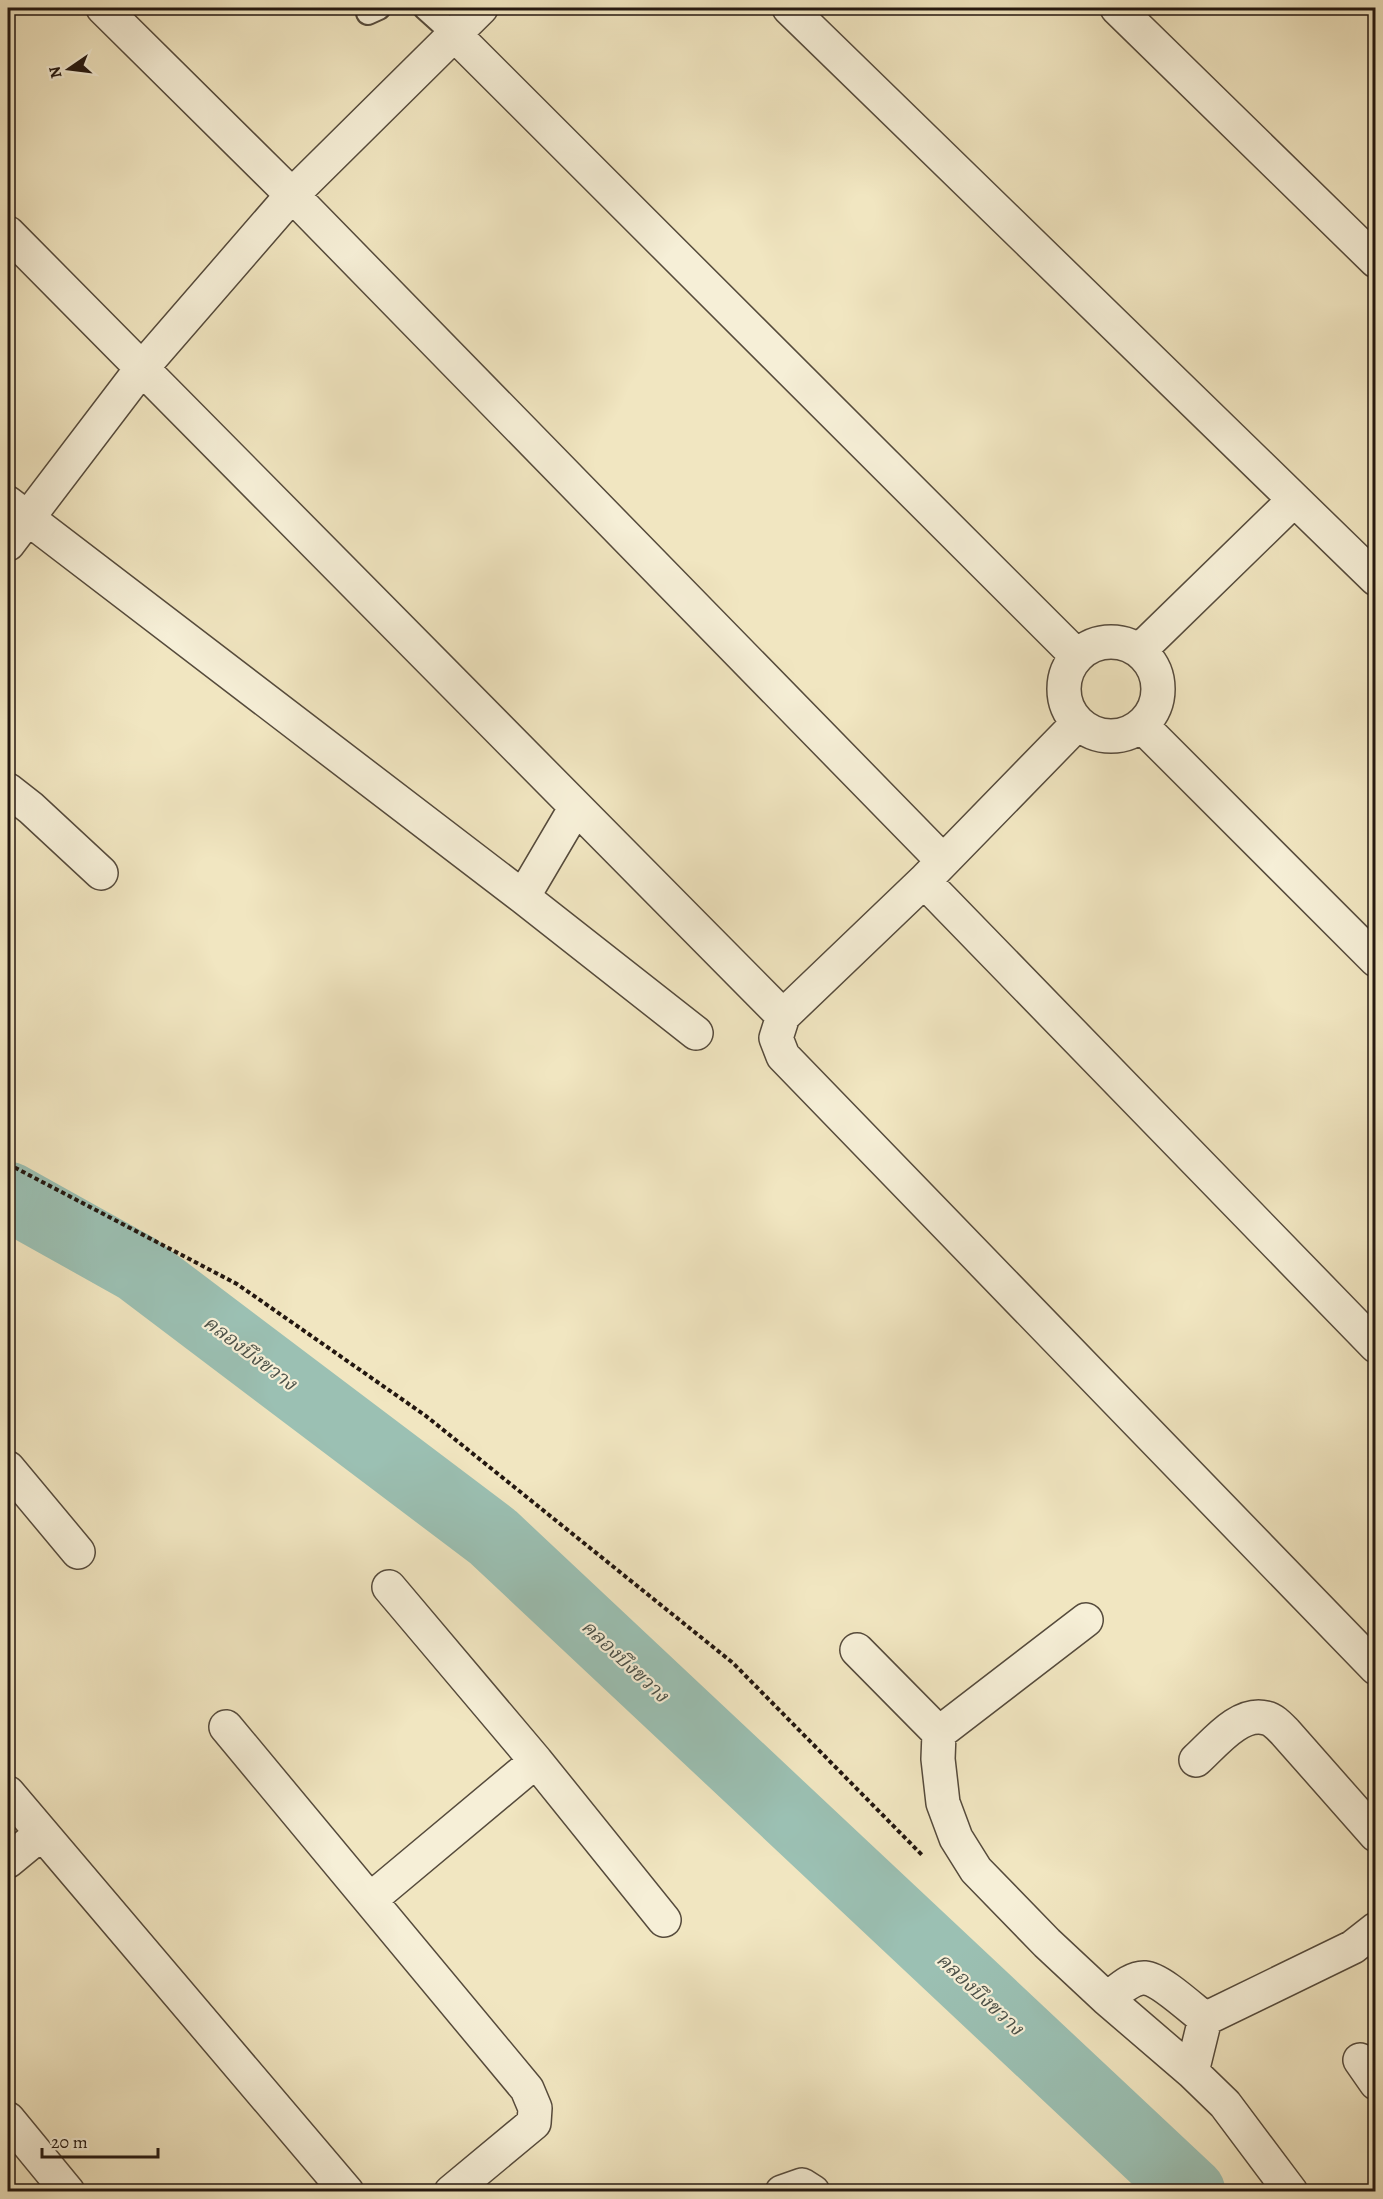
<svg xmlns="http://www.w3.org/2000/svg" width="1383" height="2199" font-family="Alegreya,'Noto Serif Thai',serif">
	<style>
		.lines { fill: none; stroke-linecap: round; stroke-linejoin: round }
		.river { stroke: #9bc0b3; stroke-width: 69 }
		.service-casing { stroke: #564b3c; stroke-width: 26 }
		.minor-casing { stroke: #564b3c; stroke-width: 36 }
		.path { stroke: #231710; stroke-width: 4; stroke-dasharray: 4.5 3; stroke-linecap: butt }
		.service { stroke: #f6efd7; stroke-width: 22 }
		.minor { stroke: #f6efd7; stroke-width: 33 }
		.labels { text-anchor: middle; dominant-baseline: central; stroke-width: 4.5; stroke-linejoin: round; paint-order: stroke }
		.water-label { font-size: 20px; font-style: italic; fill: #4d5249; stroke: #f6efd7 }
	</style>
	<rect width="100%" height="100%" fill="#f1e6c1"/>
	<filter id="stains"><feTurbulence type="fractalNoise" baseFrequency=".00333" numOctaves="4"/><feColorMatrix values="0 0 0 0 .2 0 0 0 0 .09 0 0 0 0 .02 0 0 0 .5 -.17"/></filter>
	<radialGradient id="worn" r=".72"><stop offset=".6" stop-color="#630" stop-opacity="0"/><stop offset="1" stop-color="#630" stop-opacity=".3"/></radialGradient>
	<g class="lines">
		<path class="river" d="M8,1196l129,72 356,269 698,655"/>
		<g class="service-casing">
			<path id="service" d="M425,8l30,27
				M368,13l11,-5"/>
		</g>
		<g class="minor-casing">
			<path id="minor" d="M103,8l189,187 651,666
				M789,8l587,571
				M1117,8l259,253
				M455,35l622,621
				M8,233l775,783
				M8,503l515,394 173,136
				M8,544l134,-176 150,-173 189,-187
				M1064 689a47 47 0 1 1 94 0a47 47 0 1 1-94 0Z
				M1139,651l155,-151
				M1078,723l-154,158 -141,135 -7,22 7,18 593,612
				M1141,725l235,235
				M8,790l23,18 70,65
				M924,881l452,465
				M523,897l53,-90
				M8,1468l70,84
				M389,1587l147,174 128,159
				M1086,1620l-147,113 -1,26 5,44 13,35 20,32 71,73 60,56 85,73 33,32 66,88
				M857,1650l82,83
				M226,1727l301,362 8,19 -1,15 -83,69
				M1196,1760c18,-16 43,-49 70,-42 7,1 14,9 19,14l91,103
				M8,1793l339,399
				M8,1861l34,-28
				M371,1899l165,-138
				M1107,1999c10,-7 24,-22 38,-21 15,1 47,31 60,41
				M1360,2060l16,23
				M1192,2072l13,-53 148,-72 23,-18
				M8,2119l60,73
				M782,2192l20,-7 11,7"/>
		</g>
		<path class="path" d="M8,1164l229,120 189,132 307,247 190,193"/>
		<use href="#service" class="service"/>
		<use href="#minor" class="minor"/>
	</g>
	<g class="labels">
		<g class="water-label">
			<text transform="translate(250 1353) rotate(37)">คลองบึงขวาง</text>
			<text transform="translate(625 1661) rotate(43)">คลองบึงขวาง</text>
			<text transform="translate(980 1994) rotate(43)">คลองบึงขวาง</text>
		</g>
	</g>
	<rect width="1383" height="2199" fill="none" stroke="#f1e6c1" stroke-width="30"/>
	<rect x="9" y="9" width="1365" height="2181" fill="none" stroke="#231710" stroke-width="3"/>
	<rect x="15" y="15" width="1353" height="2169" fill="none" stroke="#231710" stroke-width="1.5"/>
	<g transform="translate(69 69) rotate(256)" stroke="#f6efd7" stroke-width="4.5" paint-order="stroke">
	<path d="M0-4.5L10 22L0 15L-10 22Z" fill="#231710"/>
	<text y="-9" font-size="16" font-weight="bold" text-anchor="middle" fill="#231710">N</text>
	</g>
	<path d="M42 2148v9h116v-9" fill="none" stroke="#231710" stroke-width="3"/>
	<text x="51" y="2148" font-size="18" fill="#231710" stroke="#f6efd7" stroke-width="4.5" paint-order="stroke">20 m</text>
	<rect width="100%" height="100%" filter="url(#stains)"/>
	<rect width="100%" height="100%" fill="url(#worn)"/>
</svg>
